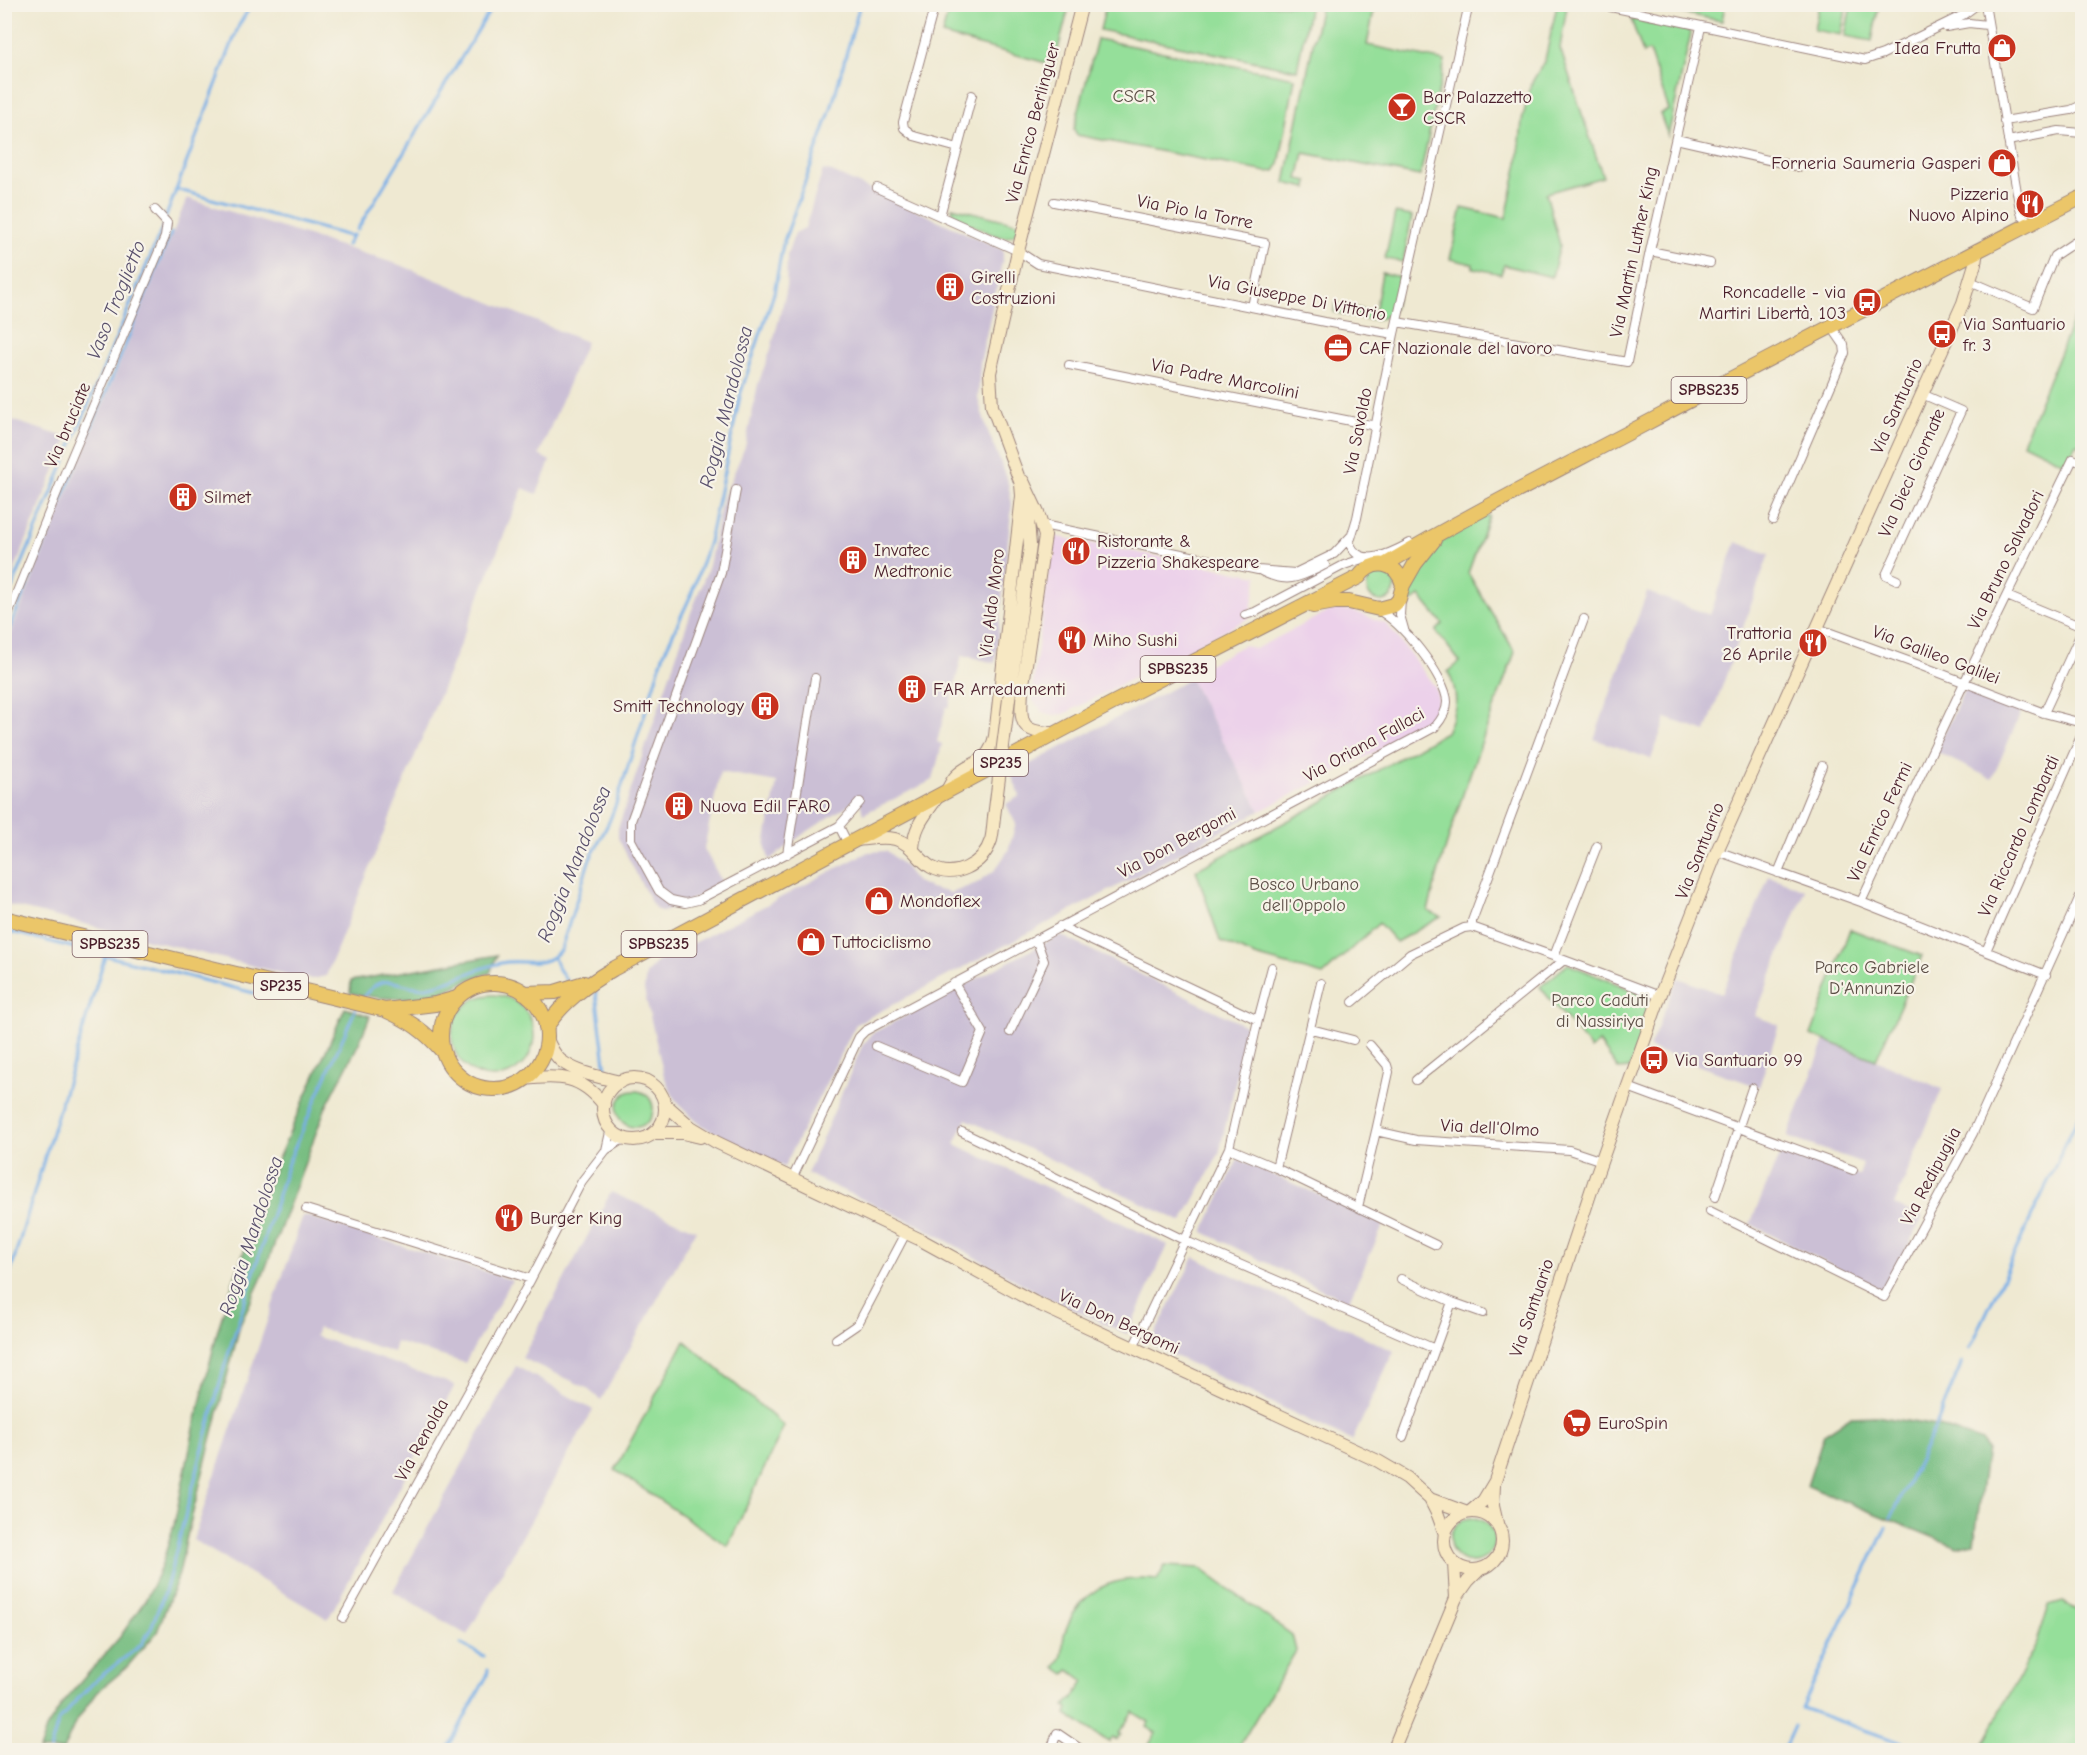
<svg xmlns="http://www.w3.org/2000/svg" width="2087" height="1755" font-family="'Comic Neue',sans-serif">
	<style>
		.built { fill: #ecd1ea }
		.industrial { fill: #cbbfd5 }
		.green { fill: #95df9a; stroke: #707f62; stroke-width: 1.5 }
		.forest { fill: #78be82; stroke: #616e56; stroke-width: 1.5 }
		.lines { fill: none; stroke-linecap: round; stroke-linejoin: round }
		.stream { stroke: #78afe7; stroke-width: 3 }
		.street-casing { stroke: #9c847e; stroke-width: 10 }
		.secondary-casing { stroke: #9c847e; stroke-width: 14 }
		.primary-casing { stroke: #9c847e; stroke-width: 16 }
		.street { stroke: #fff; stroke-width: 8 }
		.secondary { stroke: #f7e8c3; stroke-width: 12 }
		.primary { stroke: #ebc669; stroke-width: 14 }
		.secondary-bridge-casing { stroke: #9c847e; stroke-width: 14; stroke-linecap: butt }
		.secondary-bridge { stroke: #f7e8c3; stroke-width: 12 }
		.labels { text-anchor: middle; dominant-baseline: central; stroke-width: 4.5; stroke-linejoin: round; paint-order: stroke }
		.shield { fill: #f7f3e8; stroke: #7e5f64; stroke-width: 1.5 }
		.shield-label { font-size: 16px; font-weight: bold; fill: #4a1f2b }
		.poi-label { font-size: 18px; fill: #4a1f2b; stroke: #f7f3e8; text-anchor: start }
		.park-label { font-size: 18px; fill: #5d4f47; stroke: #f7f3e8 }
		.street-label { font-size: 18px; fill: #4a1f2b; stroke: #f7f3e8 }
		.water-label { font-size: 20px; font-style: italic; fill: #5a516d; stroke: #f7f3e8 }
	</style>
	<rect width="100%" height="100%" fill="#f7f3e8"/>
	<filter id="ink" filterUnits="userSpaceOnUse"><feTurbulence type="fractalNoise" baseFrequency=".0167" numOctaves="2"/><feDisplacementMap in="SourceGraphic" scale="12" xChannelSelector="R" yChannelSelector="G"/><feConvolveMatrix kernelMatrix="1 2 1 2 8 2 1 2 1" color-interpolation-filters="sRGB"/></filter>
	<filter id="wash" filterUnits="userSpaceOnUse"><feTurbulence type="fractalNoise" baseFrequency=".008" numOctaves="4" result="noise"/><feDisplacementMap in="SourceGraphic" scale="24" xChannelSelector="R" yChannelSelector="G"/><feGaussianBlur stdDeviation="1.35" result="paint"/><feColorMatrix in="noise" values="0 0 0 0 0 0 0 0 0 0 0 0 0 0 0 0 0 1.4 0 .05"/><feComposite in="paint" operator="in"/></filter>
	<g filter="url(#wash)">
		<rect width="100%" height="100%" fill="#efe9d2"/>
		<path class="built" d="M1053,536l205,40 -9,42 -185,96 -10,1 -11,-3 -10,-11 -1,-9z
			M1337,609l16,2 32,12 7,7 43,57 3,10 -2,13 -2,6 -10,9 -25,15 -139,71 -70,-132 8,-9 46,-25 11,4 74,-38z"/>
		<path class="industrial" d="M823,170l9,2 171,78v8l-23,105 -2,36 9,30 20,49 5,26 -17,159 -33,-8 -13,52h-3l-9,35 5,2 -9,36 -70,34 -4,-16 -57,37 -33,25 -4,-15 12,-63 -57,-10 -16,77 20,36 -61,27 -7,-3 -5,-7 -33,-64v-10l72,-213 19,-50 13,-64 23,-54 13,-63 13,-35 15,-57 1,-37 8,-22 10,-5z
			M187,198l216,68 183,76 -47,113 11,6 -13,33 -14,-6 -197,488 -14,3 -15,-2 -292,-73v-257z
			M5,418l63,20 -63,155 -1,-175z
			M1736,542l33,12 -63,178 -40,-14 -15,41 -57,-20 53,-147 63,23z
			M1190,679l70,132 -404,213 -72,143 -70,-34 -14,-9 -16,-14 -10,-12 -10,-22 -20,-86 2,-16 11,-12 211,-110 19,-1 18,16 10,14 15,7 21,5 26,-10 18,-13 13,-19 8,-27 -10,-20 14,-8 -9,-22z
			M1965,688l57,22 -30,69 -56,-27z
			M1769,876l36,14 -50,126 24,9 -20,62 -110,-39 29,-70 44,16z
			M1060,935l188,92 -29,127 -37,68 -216,-103 -11,25 213,101 -41,89 -83,-38 -125,-71 -112,-51 55,-128 11,-13z
			M1825,1041l51,19 66,29 -48,116 29,12 -39,75 -134,-68 32,-75 77,27 4,-13 -76,-26z
			M1238,1159l146,65 -36,78 -145,-70z
			M611,1192l85,38 -95,170 -16,-13 -63,-29z
			M303,1215l209,65 -47,83 -69,-21 -3,10 -75,-24 -3,8 140,49 -127,234 -135,-79z
			M1194,1257l200,94 -42,90 -202,-97z
			M516,1366l77,44 -126,225 -74,-44z"/>
		<path class="green" d="M1059,4l10,3 -15,58 -112,-30 8,-30z
			M1321,4l54,1 -8,40 78,16 -25,115 -116,-23 -6,26 10,2 -1,7 -22,-5z
			M1106,5v-1l204,1 -13,65 -197,-40z
			M1557,5l10,1 -7,42 43,129 -57,16 14,52 -8,32 -48,-12 -3,9 -28,-6v-4l-23,-5 12,-51 44,10 12,-55 4,-42 9,-37 14,-24z
			M1643,5h82l-3,16z
			M1819,5h28l-6,30 -27,-5z
			M1851,5h28l-7,36 -27,-5z
			M1631,19l58,12 2,2 -23,103 -8,-22 9,-4 -20,-59 -6,2z
			M1097,39l198,39 -16,87 -4,6 -8,1 -190,-37 -3,-6z
			M952,207l68,17c-1,7 -5,12 -13,13 -10,2 -46,-17 -54,-24z
			M1395,213l17,3 -9,46 -18,-3z
			M1382,273l18,4c-2,10 -2,24 -7,33 -10,18 -44,5 -59,2l1,-8 40,8z
			M2075,315l7,3v128l-6,-2 -10,20 -43,-21z
			M1486,515l3,1 -21,57 47,79c-32,86 -65,170 -87,259l13,6 -45,25 -17,-19 -56,52 -68,-19 -35,-15 -24,-71 108,-58 142,-80c11,-24 14,-36 2,-60l12,-10 -24,-31 7,-7 -23,-28 -16,11c3,-9 4,-19 7,-27 14,-34 45,-48 75,-65z
			M1367 587a14 14 0 1 1 28 0a14 14 0 1 1-28 0Z
			M1850,929l72,27 -46,104 -65,-25z
			M1568,964l86,35 -24,69 -12,1 -19,-27 -8,7 -51,-62z
			M452 1036a41 41 0 1 1 82 0a41 41 0 1 1-82 0Z
			M617 1109a18 18 0 1 1 36 0a18 18 0 1 1-36 0Z
			M685,1341l99,85 -56,120 -113,-76z
			M1450 1540a22 22 0 1 1 44 0a22 22 0 1 1-44 0Z
			M1165,1566l35,2 92,67 4,16 -59,99h-91l10,-17 -10,-6 3,-5 -16,-10 -14,21 2,1 -4,6 -4,-2 -4,4 -43,-28 2,-6 -3,-2 5,-6h2l12,-19 -15,-11 -4,4 -10,-7c2,-3 6,-8 7,-12 2,-7 0,-15 3,-23 15,-43 49,-57 92,-52z
			M2063,1602l19,11v137h-98l-2,-3 55,-105 12,-36z"/>
		<path class="forest" d="M497,955l-7,18c-17,3 -28,11 -43,17 -29,13 -67,9 -97,3l1,-12z
			M345,1008l25,8 -10,25 -35,68 -62,166 -23,50 -53,211 -8,38 -22,58 -31,36 -30,25 -21,30 -12,27h-24l7,-21 18,-28 56,-64 26,-38 15,-32 13,-42 20,-97 24,-99 17,-53 42,-115z
			M1876,1416l66,11 40,14 5,8 -13,94 -17,4 -150,-61 17,-52 26,-17z"/>
		<g class="lines">
			<path class="stream" d="M175,191l4,-1 170,46 5,-1
				M165,219l74,-194 13,-21
				M357,230l137,-226
				M347,245l5,-9
				M4,607l159,-381
				M4,642l167,-409
				M4,930l250,63
				M554,958l3,8 9,14
				M596,993l10,78
				M361,1000c26,-37 41,-6 70,-14 24,-5 46,-18 70,-23 22,-5 43,8 60,-14l28,-88 20,-39 7,-18 48,-151 27,-58 18,-53 32,-150 33,-99 9,-49 48,-135 29,-105
				M4,1293l101,-337
				M1970,1348l112,-239
				M1891,1518l46,-95 25,-61
				M1886,1527l-84,181 120,42
				M461,1644l23,12
				M50,1750l8,-28 14,-17 24,-25 45,-35 10,-17 15,-39 58,-221 64,-205 68,-155
				M447,1750l40,-74 1,-6
				M1783,1750l11,-24"/>
		</g>
	</g>
	<g filter="url(#ink)">
		<g class="lines">
			<g class="street-casing">
				<path id="street" d="M935,4l-32,118 1,6 10,8 44,12 -18,68
					M1596,4l269,56 18,-6 80,-39 15,-11
					M1985,4l34,200 3,11 10,8
					M1946,27l23,-4 18,2
					M2004,121l67,-11 11,-5
					M1676,139l123,28
					M2008,141l51,-10 23,2
					M958,148l14,-53
					M877,188l141,63 20,13 287,58 69,12 75,-330
					M1054,202l211,41 -13,64
					M1650,251l60,12
					M2080,251l2,1
					M1970,281l63,27 21,-52 24,-16 4,2
					M1397,322l230,40 23,-111 51,-224
					M1069,365l307,61
					M736,490l-15,83 -90,248v19l28,51 12,9 14,3 13,-3 141,-74 21,-24
					M1773,520l72,-167 -1,-8 -13,-19
					M1043,525l215,45 37,3 39,-19 18,-19
					M1351,538l6,-20 37,-184
					M1350,544c10,26 43,8 60,-1
					M1261,571c27,14 39,6 64,-6
					M1897,580l-11,-5 75,-164 -39,-17
					M2007,596l75,31
					M1401,600l-1,15 4,14
					M1245,615l10,-3 89,-47 24,-8
					M4,624l60,-149 101,-238 2,-14 -12,-13
					M1817,628l102,37 125,48 38,10
					M2044,713l38,-82
					M839,826l9,18
					M1717,851l144,51 103,-219 109,-224 9,4
					M787,854l28,-176
					M1778,873l44,-107
					M1861,902l185,73
					M1060,926l198,94
					M1986,951l96,-217
					M1554,956l43,-110
					M1564,960l96,36
					M1353,1002l57,-48 54,-26 8,-1
					M1311,1029l42,11
					M1010,1032l34,-71 -8,-22
					M1370,1045l17,20 2,7 -13,59 40,9 153,10 33,11
					M876,1046l86,36 21,-50 -29,-49
					M1416,1080l148,-120 -92,-33v-6l112,-302
					M1628,1087l225,83
					M962,1132l224,109 249,108
					M1229,1148l47,20 45,-185
					M606,1150l4,-18 -2,-6
					M1276,1168l160,77
					M792,1179l67,-142 6,-6 570,-304c6,-7 12,-15 12,-25 0,-24 -48,-84 -70,-92
					M1715,1197l37,-109
					M1358,1207l18,-76
					M306,1209l225,70
					M1710,1211l174,86 89,-164 109,-241
					M1401,1279l51,23 -49,135
					M1452,1302l31,11
					M836,1339l22,-15 48,-91
					M1133,1348l96,-200 29,-128 14,-53
					M343,1618l188,-339 51,-98 24,-31 14,-9 9,-2
					M1051,1750l6,-17 25,17"/>
			</g>
			<g class="secondary-casing">
				<path id="secondary" d="M1023,481l15,32 7,23 -23,155c-2,33 -2,42 35,42
					M1010,691l20,-145 -3,-41
					M946,792c3,-5 6,-12 10,-16 16,-16 32,-10 39,-40l27,-240 -1,-12 -29,-78 -2,-33 28,-122 64,-247
					M857,840c12,-1 26,-4 38,-1 17,4 22,20 36,28 23,13 52,-2 60,-27 2,-7 2,-16 3,-23
					M913,848c2,-24 12,-32 25,-52
					M547,1039c3,7 7,15 13,21 16,13 40,17 60,22
					M603 1109a31 31 0 1 1 62 0a31 31 0 1 1-62 0Z
					M524,1079c35,-4 57,-4 80,26
					M665,1104l26,23 25,15 205,98 113,62 344,159 29,17 23,21 35,13
					M654,1133h29l17,4
					M1494,1485l-1,21 4,17
					M1430,1499l8,16 7,19
					M1471,1511l12,-10 12,-20 101,-305 64,-180 57,-145 246,-548 12,-39 2,-14
					M1444 1541a29 29 0 1 1 58 0a29 29 0 1 1-58 0Z
					M1454,1563l2,35
					M1393,1750l63,-152 12,-17 11,-11"/>
			</g>
			<g class="primary-casing">
				<path id="primary" d="M1386,564c84,-50 172,-94 259,-140 145,-77 291,-152 437,-227
					M1313,606l22,-4h14l30,7 15,-4 5,-5 4,-15 12,-21 19,-24
					M4,918l381,92c25,11 40,21 58,42
					M441 1036a53 53 0 1 1 106 0a53 53 0 1 1-106 0Z
					M524,993l31,-1 29,-9
					M385,1010l50,-6 22,-6
					M546,1027c17,-25 40,-42 67,-58l498,-265 248,-127c14,-19 38,-16 44,8"/>
			</g>
			<use href="#street" class="street"/>
			<use href="#secondary" class="secondary"/>
			<use href="#primary" class="primary"/>
			<g class="secondary-bridge-casing">
				<path id="secondary-bridge" d="M994,817l16,-126"/>
			</g>
			<use href="#secondary-bridge" class="secondary-bridge"/>
		</g>
	</g>
	<defs>
		<g id="shop-disc" transform="scale(1.5)"><circle r="9.5" fill="#c8321e" stroke="#f7f3e8"/><path d="M-5-2.5h2.3a2.7 3.5 0 0 1 5.4 0H5L5.5 6h-11ZM-1.5-2.5h3a1.5 2.3 0 0 0-3 0Z" fill="#fff"/></g>
		<g id="bar-disc" transform="scale(1.5)"><circle r="9.5" fill="#c8321e" stroke="#f7f3e8"/><path d="M-6-5H6L.8 .8V4.5H3.5V6h-7V4.5H-.8V.8Z" fill="#fff"/></g>
		<g id="restaurant-disc" transform="scale(1.5)"><circle r="9.5" fill="#c8321e" stroke="#f7f3e8"/><path d="M-5-6h1v4h1v-4h1v4h1v-4h1v5L-1.5 .5V6h-2V.5L-5-1ZM5-6V6H3V1.5H1.5Q1.5-4 5-6Z" fill="#fff"/></g>
		<g id="building-disc" transform="scale(1.5)"><circle r="9.5" fill="#c8321e" stroke="#f7f3e8"/><path d="M-4-6H4V6H1V3H-1V6H-4ZM-2.5-4.3h1.7v1.8h-1.7ZM.8-4.3h1.7v1.8H.8ZM-2.5-1h1.7V.8h-1.7ZM.8-1h1.7V.8H.8Z" fill="#fff"/></g>
		<g id="bus-disc" transform="scale(1.5)"><circle r="9.5" fill="#c8321e" stroke="#f7f3e8"/><path d="M-5-6H5V4H4V6H2V4H-2V6H-4V4H-5ZM-3.5-4V0h7V-4ZM-3.5 1.2v1.5H-2V1.2ZM2 1.2v1.5H3.5V1.2Z" fill="#fff"/></g>
		<g id="office-disc" transform="scale(1.5)"><circle r="9.5" fill="#c8321e" stroke="#f7f3e8"/><path d="M-6-3h4V-5.5h4V-3h4V5H-6ZM-1-4.5V-3h2v-1.5ZM-6 0V1H6V0Z" fill="#fff"/></g>
		<g id="supermarket-disc" transform="scale(1.5)"><circle r="9.5" fill="#c8321e" stroke="#f7f3e8"/><path d="M-6-5.5h2.5l.6 2H6L4.5 2H-2.5L-4.4-4H-6ZM-1.5 3.2a1.3 1.3 0 1 0 .1 0ZM3 3.2a1.3 1.3 0 1 0 .1 0Z" fill="#fff"/></g>
	</defs>
	<g fill-rule="evenodd">
		<use href="#shop-disc" x="2002" y="48"/>
		<use href="#bar-disc" x="1402" y="107"/>
		<use href="#shop-disc" x="2002" y="163"/>
		<use href="#restaurant-disc" x="2030" y="204"/>
		<use href="#building-disc" x="950" y="287"/>
		<use href="#bus-disc" x="1867" y="302"/>
		<use href="#bus-disc" x="1942" y="334"/>
		<use href="#office-disc" x="1338" y="348"/>
		<use href="#building-disc" x="183" y="497"/>
		<use href="#restaurant-disc" x="1076" y="551"/>
		<use href="#building-disc" x="853" y="560"/>
		<use href="#restaurant-disc" x="1072" y="640"/>
		<use href="#restaurant-disc" x="1813" y="643"/>
		<use href="#building-disc" x="912" y="689"/>
		<use href="#building-disc" x="765" y="706"/>
		<use href="#building-disc" x="679" y="806"/>
		<use href="#shop-disc" x="879" y="901"/>
		<use href="#shop-disc" x="811" y="942"/>
		<use href="#bus-disc" x="1654" y="1060"/>
		<use href="#restaurant-disc" x="509" y="1218"/>
		<use href="#supermarket-disc" x="1577" y="1423"/>
	</g>
	<g class="labels">
		<g class="shield">
			<rect x="1671.5" y="377" width="75" height="26" rx="4.5"/>
			<rect x="1140.5" y="656" width="75" height="26" rx="4.5"/>
			<rect x="974" y="750" width="54" height="26" rx="4.5"/>
			<rect x="72.5" y="931" width="75" height="26" rx="4.5"/>
			<rect x="621.5" y="931" width="75" height="26" rx="4.5"/>
			<rect x="254" y="973" width="54" height="26" rx="4.5"/>
		</g>
		<g class="shield-label">
			<text x="1709" y="390">SPBS235</text>
			<text x="1178" y="669">SPBS235</text>
			<text x="1001" y="763">SP235</text>
			<text x="110" y="944">SPBS235</text>
			<text x="659" y="944">SPBS235</text>
			<text x="281" y="986">SP235</text>
		</g>
		<g class="poi-label">
			<text x="1981" y="48" text-anchor="end">Idea Frutta</text>
			<text x="1423" y="97">Bar Palazzetto<tspan x="1423" dy="21">CSCR</tspan></text>
			<text x="1981" y="163" text-anchor="end">Forneria Saumeria Gasperi</text>
			<text x="2009" y="194" text-anchor="end">Pizzeria<tspan x="2009" dy="21">Nuovo Alpino</tspan></text>
			<text x="971" y="277">Girelli<tspan x="971" dy="21">Costruzioni</tspan></text>
			<text x="1846" y="292" text-anchor="end">Roncadelle - via<tspan x="1846" dy="21">Martiri Libertà, 103</tspan></text>
			<text x="1963" y="324">Via Santuario<tspan x="1963" dy="21">fr. 3</tspan></text>
			<text x="1359" y="348">CAF Nazionale del lavoro</text>
			<text x="204" y="497">Silmet</text>
			<text x="1097" y="541">Ristorante &amp;<tspan x="1097" dy="21">Pizzeria Shakespeare</tspan></text>
			<text x="874" y="550">Invatec<tspan x="874" dy="21">Medtronic</tspan></text>
			<text x="1792" y="633" text-anchor="end">Trattoria<tspan x="1792" dy="21">26 Aprile</tspan></text>
			<text x="1093" y="640">Miho Sushi</text>
			<text x="933" y="689">FAR Arredamenti</text>
			<text x="744" y="706" text-anchor="end">Smitt Technology</text>
			<text x="700" y="806">Nuova Edil FARO</text>
			<text x="900" y="901">Mondoflex</text>
			<text x="832" y="942">Tuttociclismo</text>
			<text x="1675" y="1060">Via Santuario 99</text>
			<text x="530" y="1218">Burger King</text>
			<text x="1598" y="1423">EuroSpin</text>
		</g>
		<g class="park-label">
			<text x="1134" y="96">CSCR</text>
			<text x="1304" y="884">Bosco Urbano<tspan x="1304" dy="21">dell'Oppolo</tspan></text>
			<text x="1872" y="967">Parco Gabriele<tspan x="1872" dy="21">D'Annunzio</tspan></text>
			<text x="1600" y="1000">Parco Caduti<tspan x="1600" dy="21">di Nassiriya</tspan></text>
		</g>
		<g class="street-label">
			<text transform="translate(1033 123) rotate(-75)">Via Enrico Berlinguer</text>
			<text transform="translate(1195 212) rotate(11)">Via Pio la Torre</text>
			<text transform="translate(1634 252) rotate(-78)">Via Martin Luther King</text>
			<text transform="translate(1297 298) rotate(11)">Via Giuseppe Di Vittorio</text>
			<text transform="translate(1225 379) rotate(11)">Via Padre Marcolini</text>
			<text transform="translate(1897 406) rotate(-66)">Via Santuario</text>
			<text transform="translate(68 425) rotate(-67)">Via bruciate</text>
			<text transform="translate(1358 431) rotate(-79)">Via Savoldo</text>
			<text transform="translate(1912 473) rotate(-66)">Via Dieci Giornate</text>
			<text transform="translate(2006 560) rotate(-64)">Via Bruno Salvadori</text>
			<text transform="translate(992 603) rotate(-83)">Via Aldo Moro</text>
			<text transform="translate(1936 655) rotate(21)">Via Galileo Galilei</text>
			<text transform="translate(1364 745) rotate(-29)">Via Oriana Fallaci</text>
			<text transform="translate(1880 822) rotate(-65)">Via Enrico Fermi</text>
			<text transform="translate(2019 836) rotate(-66)">Via Riccardo Lombardi</text>
			<text transform="translate(1177 843) rotate(-28)">Via Don Bergomi</text>
			<text transform="translate(1700 851) rotate(-68)">Via Santuario</text>
			<text transform="translate(1490 1128) rotate(3)">Via dell'Olmo</text>
			<text transform="translate(1931 1176) rotate(-62)">Via Redipuglia</text>
			<text transform="translate(1532 1308) rotate(-71)">Via Santuario</text>
			<text transform="translate(1119 1322) rotate(25)">Via Don Bergomi</text>
			<text transform="translate(422 1440) rotate(-61)">Via Renolda</text>
		</g>
		<g class="water-label">
			<text transform="translate(116 300) rotate(-68)">Vaso Troglietto</text>
			<text transform="translate(726 407) rotate(-76)">Roggia Mandolossa</text>
			<text transform="translate(574 864) rotate(-68)">Roggia Mandolossa</text>
			<text transform="translate(251 1236) rotate(-72)">Roggia Mandolossa</text>
		</g>
	</g>
	<rect width="2087" height="1755" fill="none" stroke="#f7f3e8" stroke-width="24"/>
</svg>
